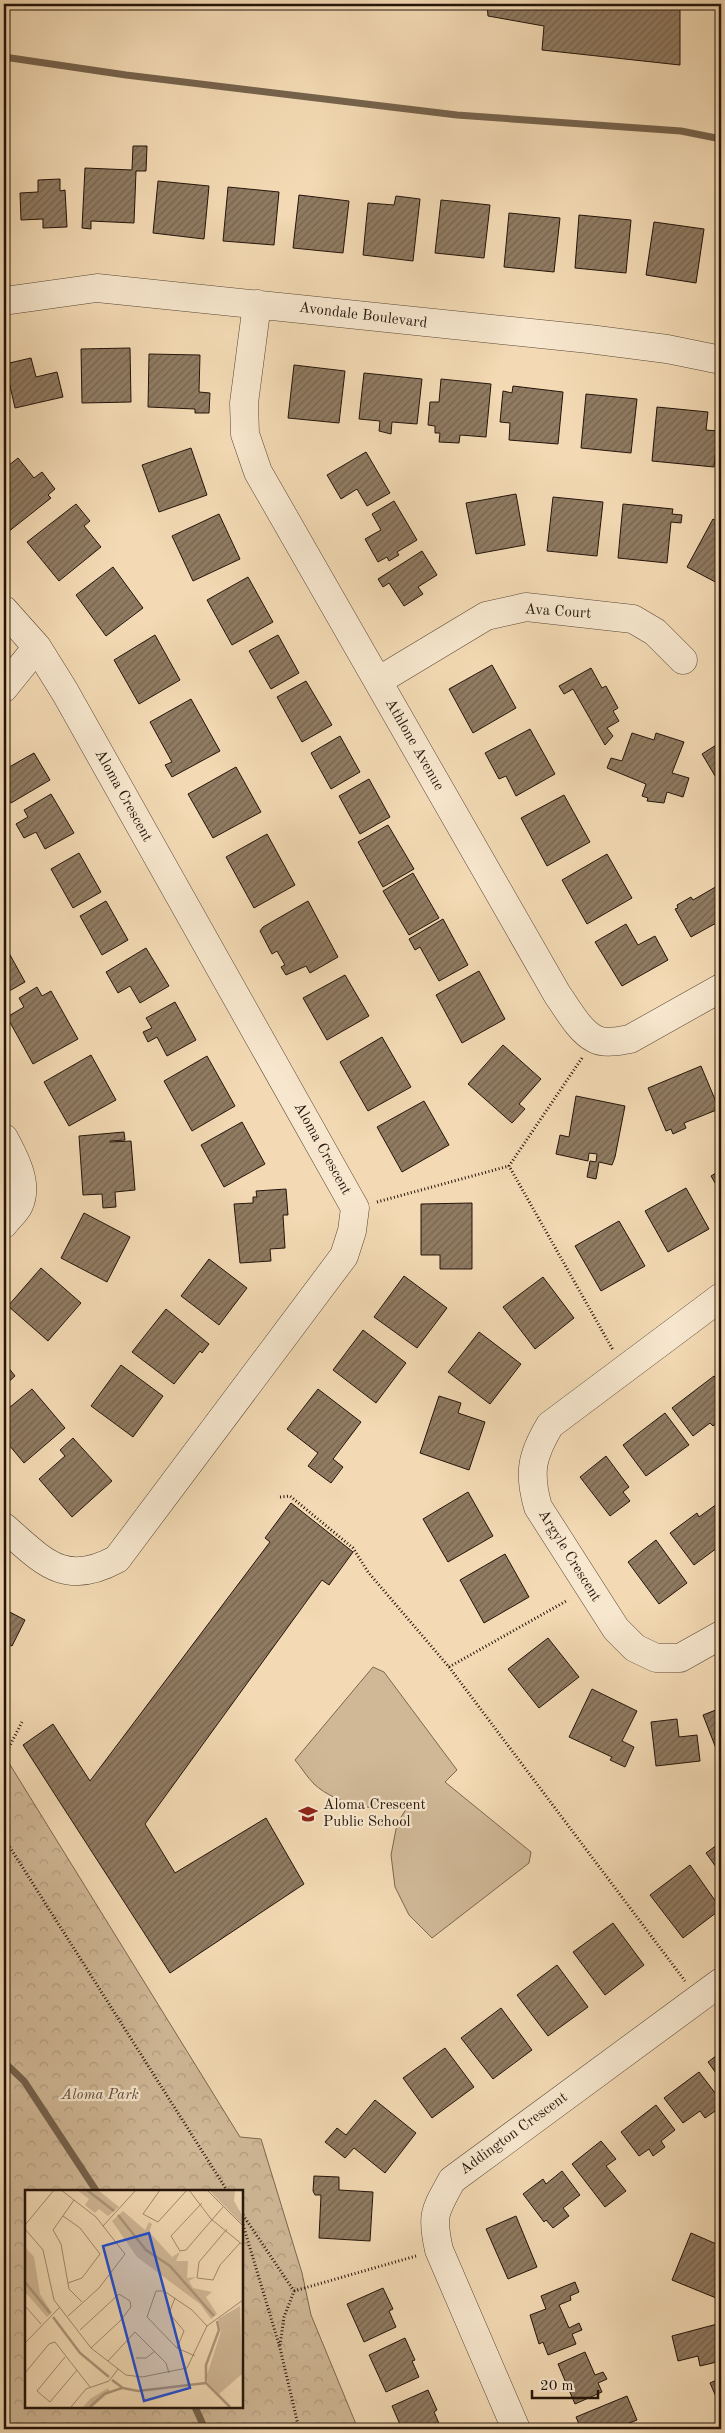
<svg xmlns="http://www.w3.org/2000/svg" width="725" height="2433" font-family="'Old Standard TT',serif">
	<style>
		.forest { fill: url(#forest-crowns); stroke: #7a6650; fill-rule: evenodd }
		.garden { fill: #d0b897; stroke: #7a6650 }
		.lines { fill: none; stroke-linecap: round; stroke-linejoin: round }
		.stream { stroke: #76634d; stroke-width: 7 }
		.building { fill: url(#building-hatch); stroke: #24140a }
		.minor-casing { stroke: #584634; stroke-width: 29 }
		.path { stroke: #24140a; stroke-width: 3; stroke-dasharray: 1 2.5; stroke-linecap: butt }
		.minor { stroke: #f7e7ce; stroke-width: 28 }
		.labels { text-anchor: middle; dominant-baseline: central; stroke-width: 4.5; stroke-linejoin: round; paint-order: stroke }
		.street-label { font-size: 15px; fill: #24140a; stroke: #f7e7ce }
		.poi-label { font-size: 15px; fill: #24140a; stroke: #f7e7ce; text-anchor: start }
		.park-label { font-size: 15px; font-style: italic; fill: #604d3b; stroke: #f7e7ce }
		.inset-river { fill: none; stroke: #ad977a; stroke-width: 2.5 }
		.inset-road { fill: none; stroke: #a08b70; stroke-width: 1 }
		.view { fill: #1d4ed8; fill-opacity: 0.15; stroke: #1d4ed8; stroke-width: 2.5 }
		.inset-edge { fill: none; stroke: #24140a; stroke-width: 2.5 }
	</style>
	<defs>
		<pattern id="forest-crowns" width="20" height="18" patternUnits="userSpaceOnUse" patternTransform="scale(1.25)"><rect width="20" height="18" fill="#d0b897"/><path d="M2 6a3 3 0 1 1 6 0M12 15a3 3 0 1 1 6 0" fill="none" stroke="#b29d81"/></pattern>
		<pattern id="building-hatch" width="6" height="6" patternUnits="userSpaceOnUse" patternTransform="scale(1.25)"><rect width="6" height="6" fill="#907b62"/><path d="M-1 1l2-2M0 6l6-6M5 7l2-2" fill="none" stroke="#75644f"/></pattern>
	</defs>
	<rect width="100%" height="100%" fill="#f3dab4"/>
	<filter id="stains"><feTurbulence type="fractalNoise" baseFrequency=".004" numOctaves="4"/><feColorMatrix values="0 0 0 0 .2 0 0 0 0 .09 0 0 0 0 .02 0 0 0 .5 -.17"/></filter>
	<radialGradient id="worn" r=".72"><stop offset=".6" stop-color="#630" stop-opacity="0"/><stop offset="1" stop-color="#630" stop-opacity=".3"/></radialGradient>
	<path class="forest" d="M4,1755l236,382 21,2 41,134 9,42 47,114h-354zM26,2192h215v215h-215z"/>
	<path class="garden" d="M373,1667l11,5 73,98 -12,12 86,70 -2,11 -97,75 -23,-23 -14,-28 -4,-32 6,-31 12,-20c-30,10 -72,1 -95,-20 -7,-7 -13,-17 -19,-24z"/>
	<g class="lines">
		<path class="stream" d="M4,57l122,18 331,40 224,16 40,8
			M4,2062l20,19 73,111
			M195,2407l10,22"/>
	</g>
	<path class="building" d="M487,4h193v61l-138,-15 2,-24 -56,-10z
		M133,146h14l-1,25h-10l-2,52 -43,-2v8l-9,-1 3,-60 47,2z
		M60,179v12l5,-1 2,37 -24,1v-9l-22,1 -1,-27 18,-1v-12z
		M158,181l51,5 -5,53 -51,-6z
		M228,187l51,5 -5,53 -51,-4z
		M299,195l50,6 -6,52 -50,-5z
		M396,196l24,3 -7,62 -50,-6 5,-52 26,2z
		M441,200l49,5 -6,53 -49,-5z
		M509,213l51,5 -6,54 -50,-5z
		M579,215l52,5 -5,53 -51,-5z
		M654,222l50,7 -8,54 -50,-8z
		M721,246v19l-4,-1z
		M130,348l1,54 -49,1 -1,-54z
		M149,354l51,1 -1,37 11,1 -1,20h-14v-4l-47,-2z
		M31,358l5,19 21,-5 6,25 -48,11 -10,-44z
		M294,365l51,6 -6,52 -51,-5z
		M364,373l58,6 -5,45 -25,-2 -1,12 -12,-3 1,-10 -21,-2z
		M441,379l50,5 -5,53 -26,-2 -1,8 -20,-1 1,-9h-5v-7l-7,-1 2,-23h9z
		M513,386l50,6 -5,52 -49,-4 1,-17 -10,-1 3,-31 9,2z
		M586,394l51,5 -6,54 -50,-5z
		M657,407l51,5 -2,18 12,1 -4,36 -62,-6z
		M191,448l16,47 -48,17 -17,-47z
		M366,452l24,41 -23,13 -10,-17 -16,10 -14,-24z
		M18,458l16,20 8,-6 13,17 -7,6 3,3 -43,34 -4,-6v-57z
		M516,494l9,51 -49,9 -10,-51z
		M553,497l50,5 -6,54 -50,-5z
		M394,501l23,39 -20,12 2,3 -10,6 -2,-4 -9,5 -13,-23 16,-9 -9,-16z
		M76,504l14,17 -6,5 17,21 -42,34 -32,-39z
		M623,504l50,5 -1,5 10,1 -1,8 -10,-1 -4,41 -49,-5z
		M219,514l21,45 -47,22 -21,-45z
		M713,519l8,5v61l-34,-18z
		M422,551l15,24 -19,12 5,7 -19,12 -15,-23 -6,4 -5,-8z
		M113,567l30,41 -37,28 -30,-41z
		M248,577l25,45 -41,23 -25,-45z
		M155,635l25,45 -41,24 -25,-44z
		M278,635l21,38 -28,16 -22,-38z
		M492,665l24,43 -43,25 -24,-44z
		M591,668l11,20 4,-2 12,22 -5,3 6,10 -12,7 6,8 -8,9 -32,-56 -9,5 -5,-8z
		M306,681l26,44 -30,17 -25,-45z
		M191,699l29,52 -48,26 -7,-12 7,-3 -22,-40z
		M530,729l25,45 -39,22 -10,-20 -7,3 -14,-26z
		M632,733l22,7 2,-7 28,9 -12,31 17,5 -6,19 -16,-5 -3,11 -17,-2 1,-3 -6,-2 4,-12 -39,-16 4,-10 11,3z
		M340,736l20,36 -29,17 -20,-36z
		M721,742v44l-19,-32z
		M34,753l16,27 -39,23 -7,-13v-20z
		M236,767l25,45 -48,26 -25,-44z
		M369,779l21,38 -30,17 -21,-38z
		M51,794l23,39 -29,16 -9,-17 -12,6 -8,-14 12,-7 -4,-7z
		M564,795l26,47 -43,24 -26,-48z
		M388,825l26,44 -31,18 -25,-45z
		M267,834l28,51 -41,23 -28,-51z
		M79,853l22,39 -28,16 -22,-39z
		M607,854l25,44 -45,26 -25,-44z
		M413,873l26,45 -30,17 -26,-44z
		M719,885l2,4v26l-5,3 2,4 -27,15 -16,-28 3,-1 -1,-3 14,-8 2,3z
		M106,901l22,39 -26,15 -22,-39z
		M308,901l30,56 -28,16 -4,-7 -20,9 -5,-8 4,-2 -8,-14 -5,3 -12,-23 3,-4z
		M443,919l25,46 -29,16 -19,-34 -5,3 -6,-11z
		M626,924l12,21 17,-9 13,24 -46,26 -27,-44z
		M4,944l21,38 -21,12z
		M146,948l23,38 -29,17 -10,-17 -12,7 -12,-21z
		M479,971l26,48 -43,24 -26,-48z
		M345,975l24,41 -42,24 -24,-42z
		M37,987l5,9 9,-5 27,48 -45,25 -26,-47 17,-10 -5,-9z
		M175,1002l21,38 -29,16 -10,-19 -9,5 -5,-10 9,-4 -6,-10z
		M382,1037l29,50 -43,24 -28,-49z
		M503,1045l38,34 -22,25 6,5 -13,14 -44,-39z
		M91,1055l25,45 -47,26 -25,-44z
		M207,1056l28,50 -43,25 -28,-50z
		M701,1066l18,43 -35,14 2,5 -13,6 -2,-5 -5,2 -18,-43z
		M576,1096l49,10 -10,51 -3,8 -13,-3 -3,17 -9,-2 3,-16 6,1 1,-8 -8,-1 -1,8 -32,-7 4,-19 9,2z
		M424,1101l25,44 -47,27 -25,-45z
		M242,1122l23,42 -41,23 -23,-42z
		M124,1132l1,8 -15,1v1l21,-1 4,49 -20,2 1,15 -13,1 -1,-14 -19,1 -4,-59z
		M721,1170v23l-10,-17z
		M686,1188l23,41 -41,23 -23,-41z
		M286,1189l2,26h-5l2,33 -15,1 1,12 -31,2 -6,-59 19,-1v-6h4l-1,-6z
		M472,1203v66h-32v-14h-19v-51z
		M84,1213l46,24 -23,45 -46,-24z
		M619,1221l26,45 -44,25 -26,-45z
		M209,1259l38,29 -28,37 -38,-29z
		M41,1268l40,35 -33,38 -40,-35z
		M404,1276l43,32 -30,40 -43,-31z
		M543,1277l31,41 -39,31 -32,-42z
		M166,1309l43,35 -7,9 -2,-2 -26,33 -42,-32z
		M363,1330l43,33 -30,40 -43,-33z
		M479,1332l42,32 -31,40 -42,-32z
		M4,1362l11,14 -11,10z
		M121,1365l42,31 -30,41 -42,-31z
		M714,1376l7,9v35l-8,6 -3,-3 -17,13 -21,-28z
		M32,1389l33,39 -41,35 -20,-24v-27z
		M318,1389l43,33 -28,37 10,8 -12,16 -23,-17 10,-13 -31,-24z
		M439,1396l22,7 -3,10 27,9 -16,48 -49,-17z
		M665,1413l24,32 -43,31 -23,-31z
		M73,1438l39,43 -40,36 -33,-38 26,-23 -5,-6z
		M606,1456l23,31 -6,5 7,9 -20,15 -30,-39z
		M468,1492l25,44 -45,26 -25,-43z
		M291,1503l62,49 -24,33 -7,-5 -177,244 30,49 91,-55 38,66 -134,89 -147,-228 30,-21 37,57 180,-239 -5,-4z
		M717,1504l4,6v35l-27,20 -24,-32 27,-20 2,4z
		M656,1540l31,43 -28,21 -31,-42z
		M505,1554l24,43 -45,26 -24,-43z
		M4,1609l21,11 -13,26 -8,-4z
		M548,1638l31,39 -40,31 -31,-39z
		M592,1689l45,22 -15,30 12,6 -9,20 -15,-7 2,-3 -43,-20z
		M721,1708v42l-4,1 -14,-36z
		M677,1719l2,18 18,-2 3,26 -44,5 -5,-44z
		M721,1842v32l-15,-21z
		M690,1865l31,44 -38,29 -33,-43z
		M613,1923l31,42 -39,30 -32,-43z
		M557,1965l31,42 -40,29 -31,-41z
		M501,2008l31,42 -39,29 -32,-41z
		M445,2048l29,39 -42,31 -29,-40z
		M721,2052v28l-13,-18z
		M699,2072l20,26 2,9 -16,11 -5,-7 -17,12 -19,-25z
		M375,2100l41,33 -31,40 -31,-25 -9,10 -20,-16 12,-14 9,7z
		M656,2105l19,25 -14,11 4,6 -12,9 -4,-7 -10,7 -18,-24z
		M601,2141l15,18 -10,7 20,25 -21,16 -33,-43z
		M562,2171l18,24 -17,13 6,8 -16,12 -7,-8 -2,2 -21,-28 20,-15 3,5z
		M314,2176l25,1v13l34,2 -3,49 -51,-3 2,-43h-6l-2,-4z
		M516,2216l21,51 -29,12 -22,-50z
		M691,2233l30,13v54l-49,-20z
		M575,2282l4,10 -9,4 1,4 -12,5 10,23 10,-5 3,7 -10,4 4,10 -28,11 -5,-13 -4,2 -9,-29 16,-6 -5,-13z
		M383,2288l10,21 -4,2 7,16 -32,15 -17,-38z
		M721,2323v38l-21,5 -2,-10 -20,5 -6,-25z
		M405,2338l10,22 -3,1 7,16 -33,15 -17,-37z
		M585,2352l10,23 8,-3 4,7 -9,4 4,9 -27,12 -17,-40z
		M721,2378v30l-11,-25z
		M428,2390l9,20 -3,2 7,16 -39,1 -10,-23z
		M627,2396l10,24 -23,9h-33l-5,-12z"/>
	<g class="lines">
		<g class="minor-casing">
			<path id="minor" d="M4,301l93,-13 492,51 78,10 54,11
				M257,304l-13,99 1,31 13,38 299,522c10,14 22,37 38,45 9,5 25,2 35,0l91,-51
				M4,610l33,37 28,45 290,516 -3,23 -8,25 -227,303c-53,29 -74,2 -113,-32
				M378,681l108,-65 40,-9 107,12 22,13 28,28
				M4,688l33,-41
				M4,1138c10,19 25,45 15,67 -3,7 -11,13 -15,19
				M721,1297l-171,128c-18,30 -22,47 -12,82l78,122 19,19 21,10h24l41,-23
				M516,2429l-77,-179c-8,-36 -4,-39 13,-70l269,-198"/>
		</g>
		<path class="path" d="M582,1058l-73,108 104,184
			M377,1202l132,-36
			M280,1497l10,-1 63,52 15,24 81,95 236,314
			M449,1667l119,-67
			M4,1757l18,-35
			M4,1838l224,354
			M241,2212l53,79 -10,26 -4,28
			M241,2218l39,130 19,81
			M294,2291l122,-35"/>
		<use href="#minor" class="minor"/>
	</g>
	<defs>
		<g id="school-bare" transform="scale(1.5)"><path d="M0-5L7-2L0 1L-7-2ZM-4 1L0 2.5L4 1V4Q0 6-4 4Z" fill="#8f2418" stroke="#f7e7ce" stroke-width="2.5" paint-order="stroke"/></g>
	</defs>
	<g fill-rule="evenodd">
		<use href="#school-bare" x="308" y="1814"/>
	</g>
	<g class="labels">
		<g class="street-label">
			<text transform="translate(363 316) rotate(7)">Avondale Boulevard</text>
			<text transform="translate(558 612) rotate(4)">Ava Court</text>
			<text transform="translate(414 745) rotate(60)">Athlone Avenue</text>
			<text transform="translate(123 796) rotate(61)">Aloma Crescent</text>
			<text transform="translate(322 1149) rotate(61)">Aloma Crescent</text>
			<text transform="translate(569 1556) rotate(58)">Argyle Crescent</text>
			<text transform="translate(514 2134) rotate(-36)">Addington Crescent</text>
		</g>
		<g class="poi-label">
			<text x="323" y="1805">Aloma Crescent<tspan x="323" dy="17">Public School</tspan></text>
		</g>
		<g class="park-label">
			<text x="100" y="2095">Aloma Park</text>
		</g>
	</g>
	<g transform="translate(25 2190)">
		<rect width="218" height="218" fill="#f3dab4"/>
		<path d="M52,0h21l21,17 -11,9 -9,-7 -4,4 -10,-8 4,-6zM184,0l26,1 -1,10 8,14v9zM98,21l22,19 4,-8 3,2 -3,8 23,25 8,-5 -4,9h12l-1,17 9,-1 -7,4 4,7 19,4 -6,5 11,17 -6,5 -11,-15 -63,-47 -25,-36zM0,57l9,10 6,37 12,19 -5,4 -22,-25zM215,116l2,68 -23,20 -11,-11 -1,-8 14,-44 -3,-12zM83,198l2,4 -18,15h-9l7,-8z" fill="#d0b897"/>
		<path d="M203,172l10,10 -18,17 -9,-10z" fill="#d0b897"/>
		<path class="inset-river" d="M62,0l27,21M93,25l28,35 24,16 44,50M0,92l25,31M28,127l27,36 29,24M192,131l2,9 -13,35v18l24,24M87,190l11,8 15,3 68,-8M65,217l14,-13 18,-6"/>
		<path class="inset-road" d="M36,0l35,27 29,37 -26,34 -31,28M135,0l-17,24 15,8 29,-32M164,0l22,29 32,26M182,0l36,36M49,10l-21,30 8,14 8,45 13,13M177,13l-31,33 9,15 6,-1 37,-43M38,26l17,12 20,26 -18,24 -14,5M0,35l29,-35M78,36l33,-36M0,39l18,21 11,50 37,48 35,27 16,2 45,-9 20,-42 36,-26M202,39l-28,33 -2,16 16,2 7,-15 20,-22M150,108l-6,15 15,18 -7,17M0,116l16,18M55,140l39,-36 11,7 1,6 -11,14 -29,27M0,153l35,-36M170,166l-18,-8 -30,-31 9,-26h8l28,19 15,16M40,167l-28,34 13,11 27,-32M111,168h10l9,-7M83,171l27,-29 31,31 3,10M0,183l24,-29 6,-2 35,45M46,217l15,-18 23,-8 9,-12"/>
		<path class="view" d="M124,43l41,155 -46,13 -41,-155z"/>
		<rect width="218" height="218" class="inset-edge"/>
	</g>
	<rect width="725" height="2433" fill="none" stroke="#f3dab4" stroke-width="20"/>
	<rect x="5" y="5" width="715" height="2423" fill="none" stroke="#24140a" stroke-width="2.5"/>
	<rect x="10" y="10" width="705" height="2413" fill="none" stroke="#24140a"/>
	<path d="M532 2390v8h66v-8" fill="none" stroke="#24140a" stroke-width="2.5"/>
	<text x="540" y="2390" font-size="15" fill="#24140a" stroke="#f7e7ce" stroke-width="4" paint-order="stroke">20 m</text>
	<rect width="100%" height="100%" filter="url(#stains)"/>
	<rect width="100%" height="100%" fill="url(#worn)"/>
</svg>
